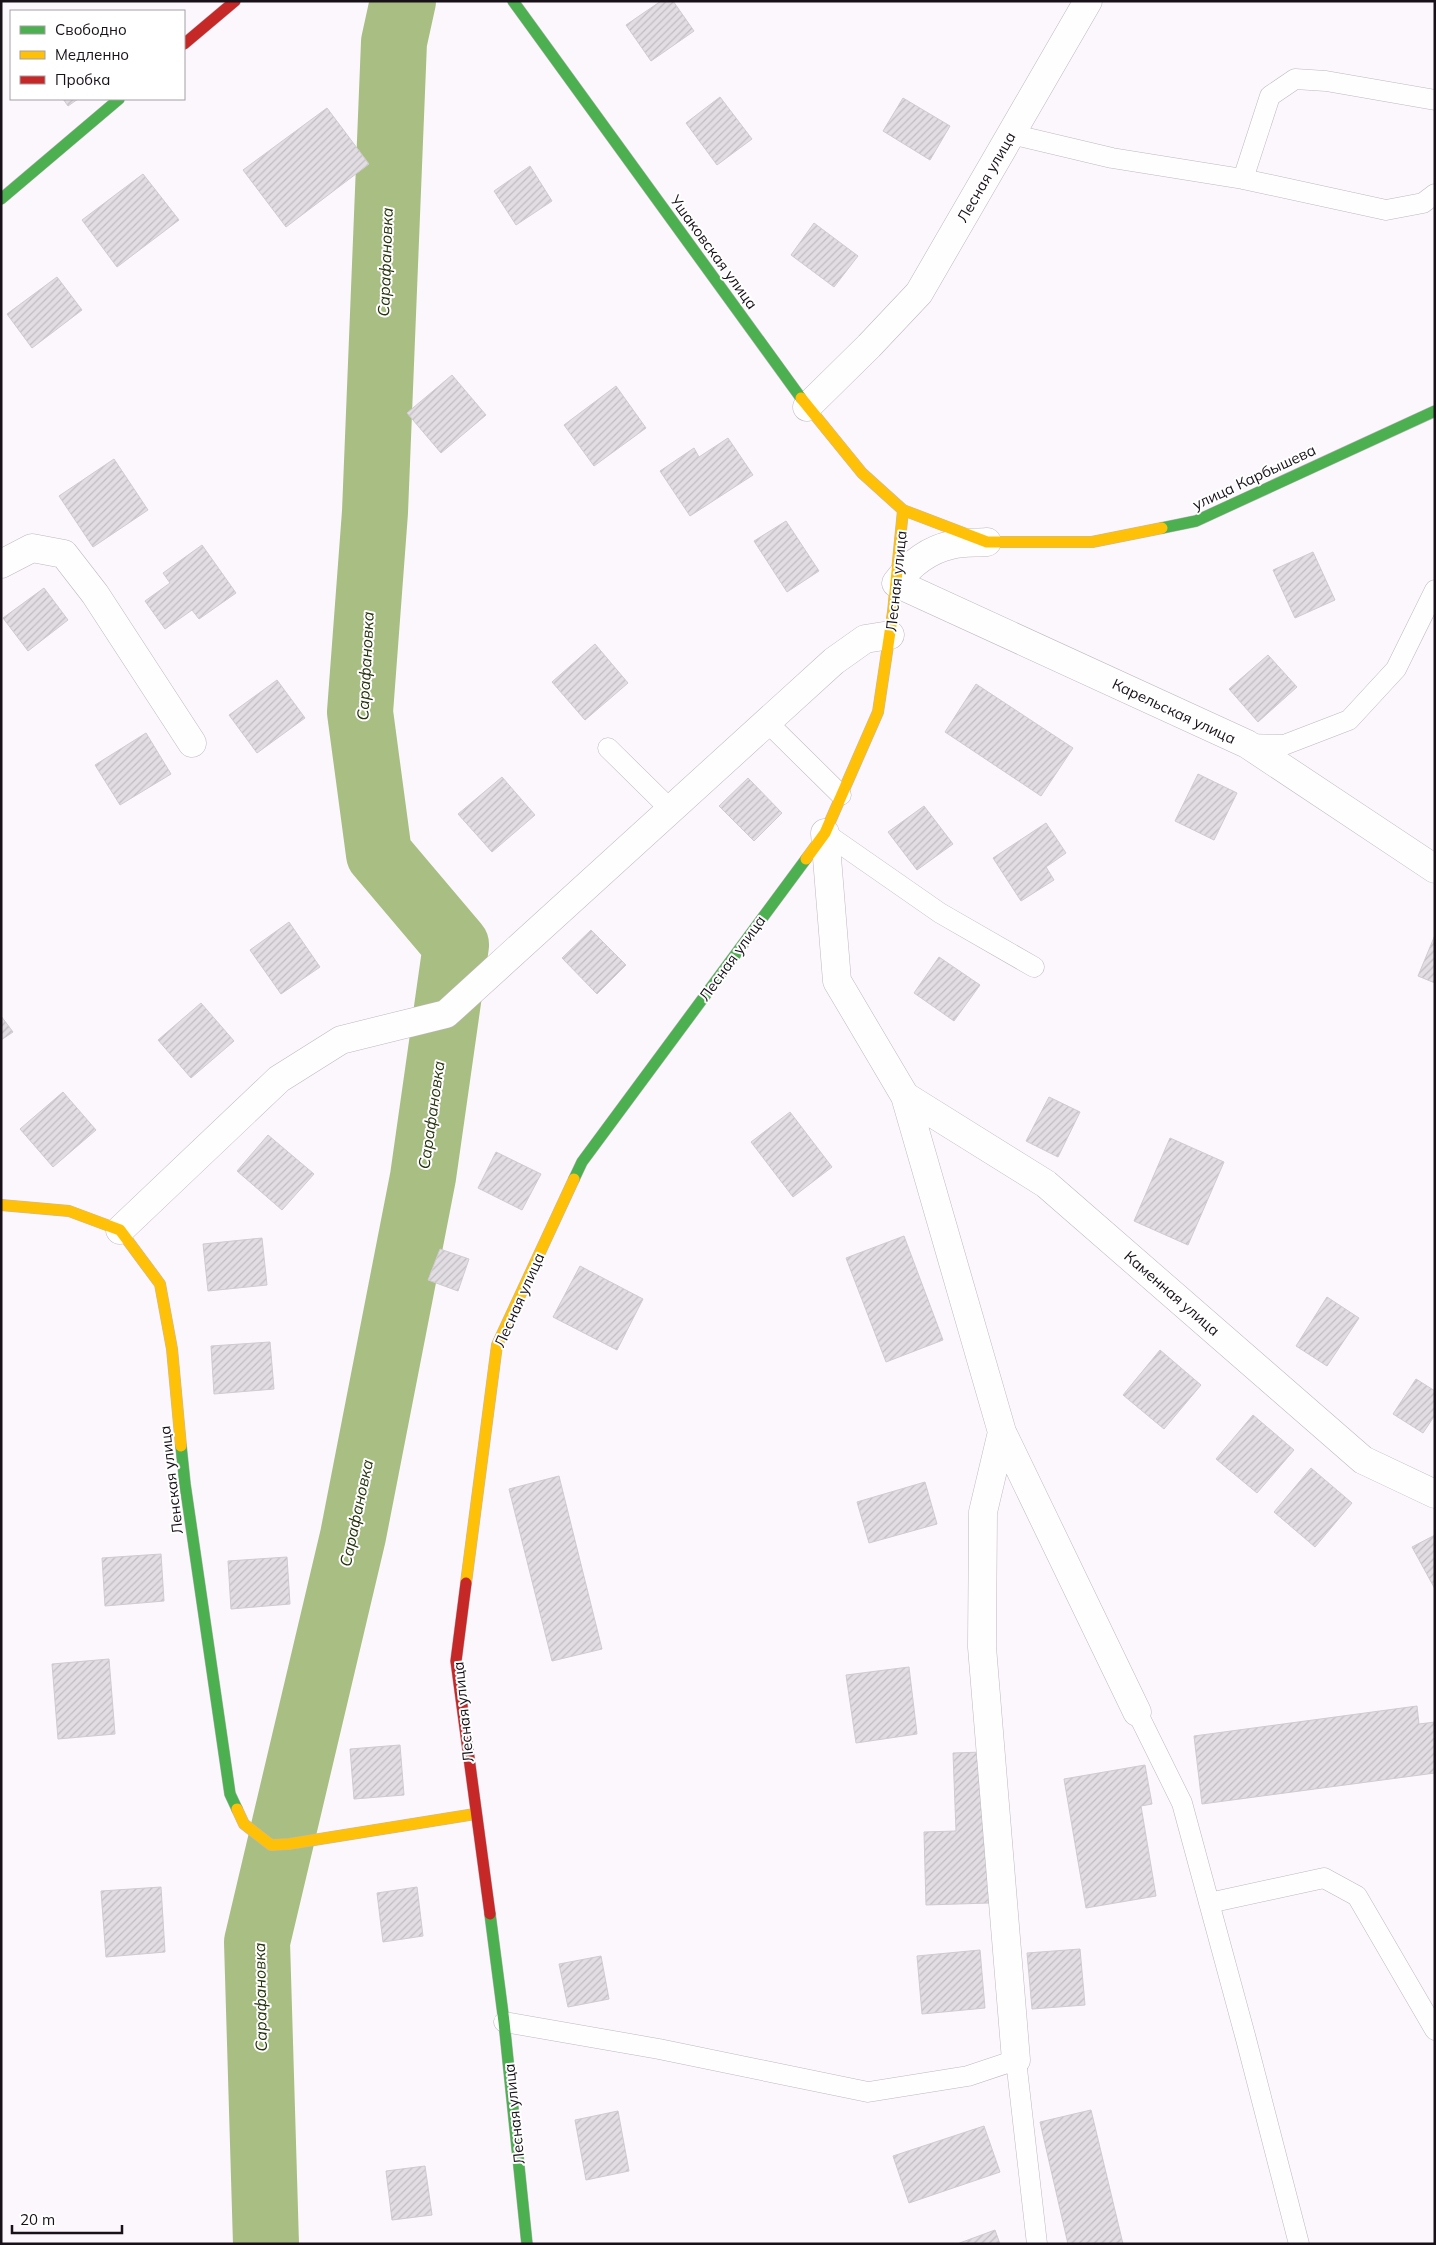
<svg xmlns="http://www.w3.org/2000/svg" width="1436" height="2245" font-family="Mulish,sans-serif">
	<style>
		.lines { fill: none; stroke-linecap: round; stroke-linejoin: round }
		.river { stroke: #a8be82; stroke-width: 66 }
		.building { fill: url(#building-hatch); stroke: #d0cad1 }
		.lane-casing { stroke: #beb8bf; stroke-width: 21 }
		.street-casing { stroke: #beb8bf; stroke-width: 29 }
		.fast-casing { stroke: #beb8bf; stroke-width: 12 }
		.slow-casing { stroke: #beb8bf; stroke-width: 12 }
		.jam-casing { stroke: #beb8bf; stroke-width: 12 }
		.lane { stroke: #fffeff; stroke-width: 20 }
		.street { stroke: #fffeff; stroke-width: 28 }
		.fast { stroke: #4caf50; stroke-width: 11 }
		.slow { stroke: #ffc107; stroke-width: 11 }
		.jam { stroke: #c62828; stroke-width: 11 }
		.labels { text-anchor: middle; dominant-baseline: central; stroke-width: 4; stroke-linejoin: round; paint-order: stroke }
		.street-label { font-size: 15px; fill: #181119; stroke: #fff }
		.water-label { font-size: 16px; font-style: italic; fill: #25330d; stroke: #fff }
	</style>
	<defs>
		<pattern id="building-hatch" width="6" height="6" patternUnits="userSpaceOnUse" patternTransform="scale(1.25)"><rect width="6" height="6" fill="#e2dce3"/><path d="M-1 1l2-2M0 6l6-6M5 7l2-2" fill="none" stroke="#c1bcc2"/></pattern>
	</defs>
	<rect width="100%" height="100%" fill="#fcf7fc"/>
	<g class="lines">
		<path class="river" d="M266,2244l-9,-302 96,-406 70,-359 33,-232 -77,-91 -19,-142 15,-200 19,-470 9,-41"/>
	</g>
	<path class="building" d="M661,1h12l21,30 -43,30 -25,-36z
		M720,97l32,42 -35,26 -31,-42z
		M903,98l47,28 -20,34 -47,-29z
		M63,99h15l-10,7z
		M327,108l42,56 -83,63 -43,-57z
		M530,166l22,35 -36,24 -22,-34z
		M143,174l36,46 -62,47 -35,-47z
		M814,223l44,33 -24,31 -43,-32z
		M57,277l25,33 -50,38 -25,-34z
		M452,375l34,40 -45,38 -34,-40z
		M616,386l30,42 -52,38 -30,-41z
		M728,438l25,37 -63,41 -30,-45 34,-23 5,9z
		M114,459l34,51 -55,37 -34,-51z
		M786,521l33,50 -32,21 -33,-51z
		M202,545l34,48 -37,26 -7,-9 -27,19 -20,-28 25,-18 -7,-10z
		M1313,552l22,48 -40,18 -22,-48z
		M44,588l24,32 -40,31 -25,-33z
		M595,644l33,39 -43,37 -33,-38z
		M1268,655l29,32 -39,35 -29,-33z
		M277,680l28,38 -48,35 -28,-38z
		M976,684l97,64 -32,48 -96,-64z
		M146,733l25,41 -51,31 -25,-40z
		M1198,774l39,19 -23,47 -39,-19z
		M502,777l33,38 -43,37 -34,-38z
		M748,778l34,35 -28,28 -35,-35z
		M924,806l29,38 -36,26 -29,-38z
		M1046,823l20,30 -20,14 8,13 -33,21 -28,-43z
		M289,922l31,45 -39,27 -31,-44z
		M591,930l35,35 -29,29 -35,-36z
		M1435,935v48l-17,-7z
		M939,957l41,28 -26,36 -40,-28z
		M201,1003l33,38 -43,37 -33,-38z
		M1,1016l12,16 -12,8z
		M63,1092l33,38 -43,37 -33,-38z
		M1049,1097l31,15 -22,45 -32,-16z
		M790,1112l42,55 -39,30 -42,-55z
		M268,1135l46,39 -32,36 -45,-39z
		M1170,1138l54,24 -36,83 -54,-24z
		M496,1152l45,22 -19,36 -44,-22z
		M904,1236l39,104 -57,22 -40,-104z
		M262,1238l5,47 -59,6 -5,-47z
		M440,1249l29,10 -11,32 -30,-11z
		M580,1266l63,33 -26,51 -64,-33z
		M1327,1297l32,21 -32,48 -31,-20z
		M270,1342l4,47 -60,5 -3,-48z
		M1160,1350l41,35 -37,44 -41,-34z
		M1416,1379l19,12v24l-12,18 -30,-19z
		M1253,1415l41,35 -37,43 -41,-34z
		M1311,1468l41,35 -37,44 -41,-35z
		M559,1476l43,173 -50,12 -43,-172z
		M925,1482l12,42 -68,19 -12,-41z
		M1435,1535v54l-23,-42z
		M161,1554l3,47 -59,5 -3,-48z
		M287,1557l3,47 -59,5 -3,-48z
		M109,1659l6,75 -57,5 -6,-75z
		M909,1667l8,67 -61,9 -10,-68z
		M1417,1706l2,18 16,-2v51l-233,31 -8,-68z
		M400,1745l4,50 -50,4 -4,-50z
		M984,1752l5,151 -63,2 -2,-73 32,-1 -3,-78z
		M1145,1765l7,39 -11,2 15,90 -70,12 -22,-129z
		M161,1887l4,65 -59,5 -5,-66z
		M417,1887l6,49 -40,6 -6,-49z
		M1080,1949l5,56 -53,4 -5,-56z
		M980,1950l5,58 -63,6 -5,-58z
		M601,1956l8,43 -41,8 -9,-43z
		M1091,2110l32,134h-55l-28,-122z
		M618,2111l11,60 -43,9 -11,-60z
		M984,2126l16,46 -91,31 -16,-47z
		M425,2166l7,49 -40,5 -6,-49z
		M995,2230l5,14h-43z"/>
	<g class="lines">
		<g class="lane-casing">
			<path id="lane" d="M1011,134l101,24 131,21 143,31 37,-7 12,-9
				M1243,179l27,-83 25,-17 31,2 109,19
				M767,722l74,73
				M1247,744l37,1 65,-25 47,-51 39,-79
				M608,748l63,62
				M825,833l115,80 94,54
				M1137,1712l45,91 64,236 53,205
				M1209,1903l115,-25 33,18 78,134
				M504,2022l155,27 209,43 100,-16 48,-16 21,184"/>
		</g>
		<g class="street-casing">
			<path id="street" d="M807,407l62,-61 50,-53 169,-292
				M987,542c-12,1 -25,0 -36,3 -23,5 -42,21 -55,38l351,161 188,125
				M1,564l31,-16 32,6 31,40 97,149
				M825,833l12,148 68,115 97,336 135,280
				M905,1096l141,88 317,276 72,34
				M120,1230l159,-151 62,-39 105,-26 388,-353 31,-22 25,-4
				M1002,1432l-19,80 -1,135 34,413"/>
		</g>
		<g class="fast-casing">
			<path id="fast" d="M513,1l288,397
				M1,199l118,-100
				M1162,528l34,-7 239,-110
				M574,1179l8,-17 224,-303
				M181,1446l4,38 45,310 7,15
				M490,1914l14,108 23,222"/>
		</g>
		<g class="slow-casing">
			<path id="slow" d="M801,398l61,75 41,37 84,32h105l70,-14
				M806,859l19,-26 53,-121 15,-100 10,-102
				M1,1205l68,6 51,19 40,54 12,65 9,97
				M466,1583l31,-238 77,-166
				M237,1809l7,15 27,21 18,-1 186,-30"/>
		</g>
		<g class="jam-casing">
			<path id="jam" d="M184,44l51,-43
				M466,1583l-10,78 34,253"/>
		</g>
		<use href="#lane" class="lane"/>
		<use href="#street" class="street"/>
		<use href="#fast" class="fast"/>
		<use href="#slow" class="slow"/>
		<use href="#jam" class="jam"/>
	</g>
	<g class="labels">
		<g class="street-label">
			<text transform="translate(986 177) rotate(-60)">Лесная улица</text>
			<text transform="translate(714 252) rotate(54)">Ушаковская улица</text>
			<text transform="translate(1254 477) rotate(-25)">улица Карбышева</text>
			<text transform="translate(896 581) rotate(-84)">Лесная улица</text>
			<text transform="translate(1174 711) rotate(25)">Карельская улица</text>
			<text transform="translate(732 958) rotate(-54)">Лесная улица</text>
			<text transform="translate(1172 1293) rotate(41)">Каменная улица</text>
			<text transform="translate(519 1300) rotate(-66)">Лесная улица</text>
			<text transform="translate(171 1480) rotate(-97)">Ленская улица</text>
			<text transform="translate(463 1712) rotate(-96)">Лесная улица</text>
			<text transform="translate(514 2114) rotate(-96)">Лесная улица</text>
		</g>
		<g class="water-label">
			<text transform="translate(385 262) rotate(-88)">Сарафановка</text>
			<text transform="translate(365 666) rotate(-87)">Сарафановка</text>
			<text transform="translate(431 1115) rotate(-82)">Сарафановка</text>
			<text transform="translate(356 1513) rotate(-78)">Сарафановка</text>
			<text transform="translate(260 1997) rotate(-91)">Сарафановка</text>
		</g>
	</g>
	<rect width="1436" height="2245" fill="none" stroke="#181119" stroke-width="5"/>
	<rect x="10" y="10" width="175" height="90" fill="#ffffff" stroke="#a3a0a3"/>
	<rect x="20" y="26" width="25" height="8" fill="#4caf50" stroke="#a3a0a3"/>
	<text x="55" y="35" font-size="15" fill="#181119">Свободно</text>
	<rect x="20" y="51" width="25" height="8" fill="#ffc107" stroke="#a3a0a3"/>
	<text x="55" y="60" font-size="15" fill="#181119">Медленно</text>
	<rect x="20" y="76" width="25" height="8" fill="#c62828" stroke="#a3a0a3"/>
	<text x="55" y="85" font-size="15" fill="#181119">Пробка</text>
	<path d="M12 2225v8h110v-8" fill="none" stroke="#181119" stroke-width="2.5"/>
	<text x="20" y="2225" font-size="15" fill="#181119" stroke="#ffffff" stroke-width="4" paint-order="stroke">20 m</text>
</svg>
